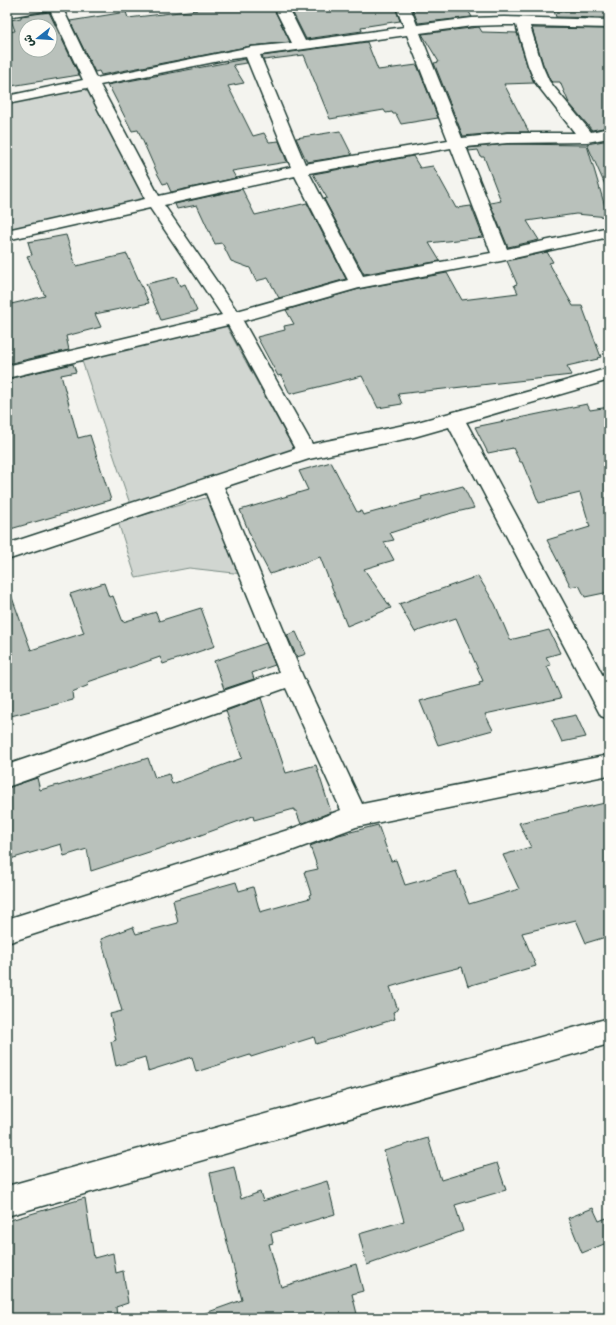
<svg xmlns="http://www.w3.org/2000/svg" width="616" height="1325" font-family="'Gochi Hand','Playpen Sans Arabic',sans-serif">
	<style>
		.green { fill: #d1d6d1; stroke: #788a82 }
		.building { fill: #b9c1bb; stroke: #1f3d34; fill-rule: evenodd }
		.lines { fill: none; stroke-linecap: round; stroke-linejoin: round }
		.street-casing { stroke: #1f3d34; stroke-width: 3 }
		.street { fill: #fdfcf7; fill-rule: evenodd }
	</style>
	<rect width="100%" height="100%" fill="#f4f4ef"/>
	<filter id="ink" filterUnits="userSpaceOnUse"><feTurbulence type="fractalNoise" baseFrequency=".025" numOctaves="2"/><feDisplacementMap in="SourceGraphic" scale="8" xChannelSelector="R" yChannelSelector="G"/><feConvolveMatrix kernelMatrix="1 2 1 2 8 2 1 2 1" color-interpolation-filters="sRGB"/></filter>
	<g filter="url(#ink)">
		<path class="green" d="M89,83l66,120 -148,32v-135z
			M223,320l74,135 -165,55 -52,-155z
			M209,497l34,77 -54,-6 -53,10 -18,-56z"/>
		<path class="building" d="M196,7h77l17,35 -39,4 -150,29 -2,-4 -4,1 -25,-51 56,-9 2,6 69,-8z
			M290,7h105l5,14 -39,6 1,4 -56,8z
			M412,7h54l6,10 -54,6z
			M609,10v8l-53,-1 -2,-6z
			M49,12l30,63 -68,11 -4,-11v-43l8,-1 -4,-11 10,-2v-2zM26,26h24v24h-24z
			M479,27l3,5 35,1 10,32 7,18 -30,1 25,48h-22l-44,4 -29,-73 5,-1 -17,-28z
			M532,28l77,1v98l-17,3 -23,-27 -9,-21h-8l-2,-2 -7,-16z
			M367,42l11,28 39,-5 21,53 -37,6 -5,-10h-3l-1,-2 -6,1 -2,-3 -54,9 -26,-64 -40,5 -2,-4z
			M245,59l2,4 -14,2 11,18 -16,3 25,50 11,-3 5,9 10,-1 8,21 -55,9 4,7 -65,14 -4,-9 -4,1 -6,-11 -19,-43 -6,1 -22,-43 -1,1 -2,-4z
			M340,131l12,24 -45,7 -11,-24z
			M609,140v54l-22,-50z
			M507,144l80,1 21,72 -32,-3 -49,7 12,19 -31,7 -18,-44 11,-2 -17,-44h-3l-3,-7 -9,1 -1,-3z
			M413,156l7,12 13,-2 23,42 15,-2 12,31 -54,6 11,18 -76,13 -40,-75 3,-1 -14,-24z
			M242,189l13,26 52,-12 39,76 -67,19 -11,-20 -12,3 -6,-13 -19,-7 -9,-18 -7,1 -18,-39 -20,4 -2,-5z
			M66,235l10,31 51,-12 22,49 -54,11 6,13 -35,9 3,14 -62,14v-59l38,-9 -18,-40 5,-1 -4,-13z
			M547,252l6,10 -4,1 24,43h9l19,51 -4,1 1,1 -31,7 5,9 -174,19 4,10 -24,4 -16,-32 -72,18 -9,-19 -3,1 -21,-39 28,-7 -1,-4 10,-2 -8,-14 73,-21 88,-16 15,27 56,-7 -4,-8 3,-1 -10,-23z
			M176,277l4,9 5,-2 12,27 -36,9 -15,-36z
			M73,364l3,8 -15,3 17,63 12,-3 21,65 -104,30v-151z
			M587,404l3,6 19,-3v185l-24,5 -6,-12 -8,2 -24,-47 43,-13 -10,-34 -41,10 -17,-41h-2l-7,-14 -25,5 -13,-26z
			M331,462l26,50 4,-1 2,4 59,-16 -1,-2 42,-11 11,22 -22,5 -62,20 4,7 -10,2 10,18 -30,9 27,39 -44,18 -27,-69 -50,17 -17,-32 -13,-32 68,-20 -9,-19z
			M478,576l17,28 15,36 39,-10 11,23 -14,4 5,8 -4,1 14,32 -76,16 8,16 -55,15 -18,-44 60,-16 -1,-3 4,-1 -27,-63 -41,14 -16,-28z
			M104,583l5,14 4,-1 10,26 33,-10 3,9 42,-13 14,38 -52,18 -3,-7 -72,25 1,3 -17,7 1,8 -66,17v-124l3,-1 21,58 53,-17 -14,-39z
			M296,632l10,22 -9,3 -10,-22z
			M266,643l9,22 -23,8 2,6 -30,10 -10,-28z
			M261,698l25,75 30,-8 15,47 -30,12 -5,-13h-2v-2l-40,11 -1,-4 -55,20 -107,35 -4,-22 -23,7 -3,-12 -54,16v-72l30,-10 3,12 18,-5v1l90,-28 7,20 14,-4 3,10 70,-26 -16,-47z
			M576,715l10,22 -24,5 -10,-22z
			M609,802v134l-23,7 -10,-23 -54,13 14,33 -68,20 -6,-19 -36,9 -36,11 8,23 -5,2 2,7 -79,25 -2,-7 -63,20 -1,-2 -54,17 -4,-15 -44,14 -3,-14 -29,9 -5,-24 5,-2 -6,-26 12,-3 -21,-72 32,-12 3,7 42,-11 -5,-23 63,-18 3,9 14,-4 7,25 50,-14 -1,-3 2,-1 -7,-22 14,-3 -8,-23 29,-11 39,-10 13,36 5,-1 9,25 51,-14 13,33 50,-15 -16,-34 28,-8 -12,-24z
			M428,1138l13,42 56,-17 9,27 -51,15 8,26 -96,34 -8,-31 45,-13 -20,-70z
			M234,1167l7,32 19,-7 3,9 64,-20 8,33 -64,19 2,10 -4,1 12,43 75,-23 7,27 -11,3 6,24h-157l-1,-3 42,-15 -25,-97h-1l-6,-30z
			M85,1198l9,60 19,-5 3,20 7,-2 5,32 -12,4 1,11h-110v-97z
			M593,1208l6,13 10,-4v25l-27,11 -14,-35z"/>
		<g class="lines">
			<g class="street-casing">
				<path id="street" d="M20,7h42l34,71 155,-31 41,-4 -18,-36h14l17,34 99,-14 -8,-20h14l7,18 55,-7 32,-1 105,3v8l-79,-2 12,39 7,16 42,51 18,-4v10l-22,4 -80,1 -41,4 41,102 102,-22v10l-108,24 -142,27 -116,33 69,123 102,-21 134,-37 61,-18v12l-143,42 143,265v32l-8,-3 -152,-289 -35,10 -105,22 -85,28 79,190 59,127 247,-49v20l-253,52 -65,24 -284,92v-24l284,-90 50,-19 -55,-122 -279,99v-22l272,-93 -73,-179 -199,67v-16l288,-95 -67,-124 -221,53v-12l215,-51 -72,-107 -143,32v-10l138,-31 -58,-111 -80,16v-8l76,-16 -33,-70 -43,7v-8zM504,25h12l12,40 7,17 40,51h-68l-45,5 -42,-105 52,-7zM407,35l41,105 -143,24 -45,-109zM246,57l45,110 -132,29 -59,-111 124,-25zM451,148l40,105 -128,23 -54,-103zM295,176l53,104 -111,31 -73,-106z
					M609,1018v26l-602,172v-30z"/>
			</g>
			<use href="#street" class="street"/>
		</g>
	</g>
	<rect width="616" height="1325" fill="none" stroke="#fdfcf7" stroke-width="24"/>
	<rect x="12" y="12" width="592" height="1301" fill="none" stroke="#1f3d34" stroke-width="1.5" filter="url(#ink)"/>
	<g transform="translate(38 38) rotate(253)"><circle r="19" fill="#fdfcf7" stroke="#a4b0a9"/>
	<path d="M0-3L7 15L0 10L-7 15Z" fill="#1f6fb2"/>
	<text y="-6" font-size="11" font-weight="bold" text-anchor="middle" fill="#1f3d34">ش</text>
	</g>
</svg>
